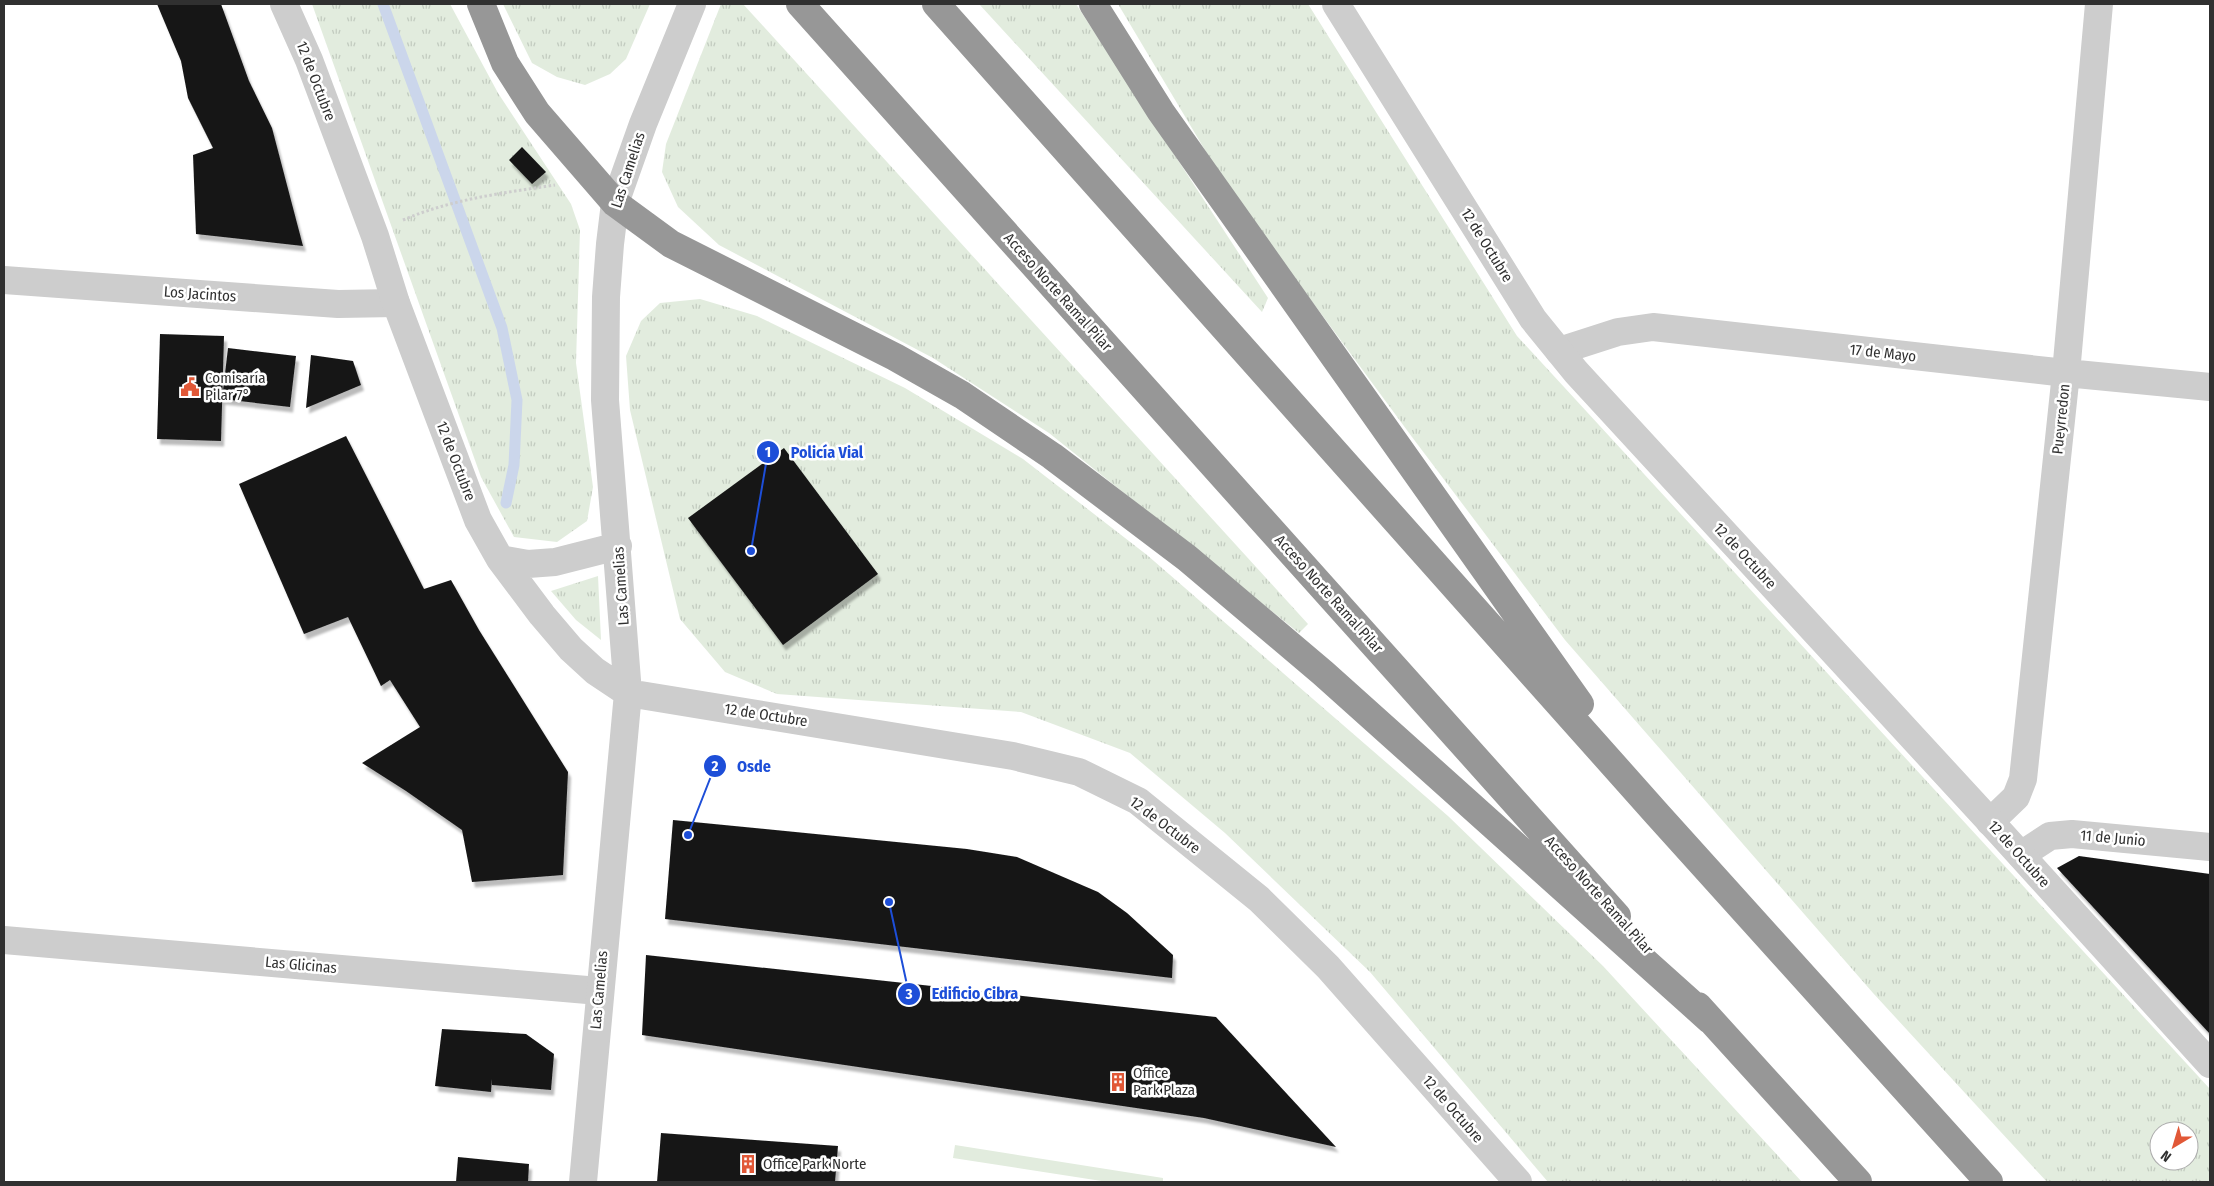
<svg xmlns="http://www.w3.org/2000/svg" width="2214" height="1186" font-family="'Fira Sans Condensed',sans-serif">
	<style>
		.grass { fill: url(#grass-tufts); fill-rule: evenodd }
		.park { fill: #e2ecde }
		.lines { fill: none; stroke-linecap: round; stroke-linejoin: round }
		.stream { stroke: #cbd6eb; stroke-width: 11 }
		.building { fill: #171717; filter: url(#shadow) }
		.path { stroke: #cdcdcd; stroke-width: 3; stroke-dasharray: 2.5 2.5; stroke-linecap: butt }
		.minor { stroke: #cdcdcd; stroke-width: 28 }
		.tertiary { stroke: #cdcdcd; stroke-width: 28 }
		.motorway { stroke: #979797; stroke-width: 28 }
		.labels { text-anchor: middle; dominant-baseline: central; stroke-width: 5; stroke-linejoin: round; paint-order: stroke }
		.street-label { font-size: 15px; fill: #303030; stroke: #fff }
		.poi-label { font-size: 15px; fill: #303030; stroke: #fff; text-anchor: start }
		.leader { fill: none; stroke: #1d4ed8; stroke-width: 2 }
		.callout-dot { fill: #1d4ed8; stroke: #fff; stroke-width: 2 }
		.mark-label { font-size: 15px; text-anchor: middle; font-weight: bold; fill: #fff }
		.callout-label { font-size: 16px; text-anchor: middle; font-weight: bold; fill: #1d4ed8; stroke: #fff; stroke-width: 5; stroke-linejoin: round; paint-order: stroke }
	</style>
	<defs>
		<pattern id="grass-tufts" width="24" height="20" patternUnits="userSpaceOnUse" patternTransform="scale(1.25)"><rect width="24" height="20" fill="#e2ecde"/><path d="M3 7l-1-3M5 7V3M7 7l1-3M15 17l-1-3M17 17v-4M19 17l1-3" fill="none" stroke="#c2cbbf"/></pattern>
		<filter id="shadow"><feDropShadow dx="3" dy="5.5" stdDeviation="1" flood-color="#0004"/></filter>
	</defs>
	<rect width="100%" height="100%" fill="#fff"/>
	<path class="grass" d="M312,4h138l48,89 73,111 9,26 -4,133 17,124 -6,34 -30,21 -43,-5 -33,-60z
		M503,4h147l-24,55 -16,15 -25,11 -28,-8 -25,-14z
		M721,4h22l565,620 -9,9 -250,-200 -116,-75 -214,-113 -41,-38 -16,-35 4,-28z
		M979,4h97l192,294 -6,14z
		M1118,4h190l209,332 693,753v93h-163l-174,-189 -308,-353 -153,-203 -188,-255zM2159,1131h30v30h-30z
		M700,299l57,17 148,72 118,71 124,96 301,261 155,150 199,216h-254l-178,-210 -145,-139 -95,-80 -109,-41 -244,-18 -52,-22 -45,-53 -50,-209 -4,-54 15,-35 19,-18z
		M598,576l3,64 -25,-20 -25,-29z"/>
	<path class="park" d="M955,1145l208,33v4h-55l-155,-24z"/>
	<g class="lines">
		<path class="stream" d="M383,4l119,324 15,72 -3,65 -8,38"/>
	</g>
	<path class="building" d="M157,4h64l28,77 23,47 31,118 -107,-12 -3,-79 20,-7 -25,-50 -7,-37z
		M522,147l24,25 -14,12 -23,-24z
		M160,334l64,2 -3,105 -64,-2z
		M228,348l68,8 -6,51 -68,-8z
		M311,355l42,6 8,24 -55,23z
		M346,436l78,153 27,-9 28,50 89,142 -5,103 -91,7 -10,-52 -56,-39 -44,-28 58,-36 -30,-47 -9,6 -33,-69 -44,17 -65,-150z
		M784,448l94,126 -95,71 -95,-127z
		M673,820l294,29 50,8 81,35 29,21 46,42 -1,23 -507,-59z
		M2079,856l131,18v160l-153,-166z
		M646,955l570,62 120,130 -132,-29 -562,-83z
		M442,1029l84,5 28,20 -3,36 -59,-5v-6l-1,13 -56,-6z
		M661,1133l177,13 -3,36h-178z
		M458,1157l71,7 -1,18h-72z"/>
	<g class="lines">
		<path class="path" d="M403,220c49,-21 100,-27 152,-35"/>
		<path class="minor" d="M4,280l334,24 58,-1
			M1559,351l59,-19 35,-5 413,46 144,14
			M1990,822l26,-25 7,-18 43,-406 33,-369
			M2021,855l29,-19 22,-2 138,13
			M4,940l595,51"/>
		<path class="tertiary" d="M284,4l25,56 66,176 21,67 82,217 22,39 42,56 29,34 24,22 33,22 385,63 66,16 59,29 121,98 69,68 190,215
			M1336,4l197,315 43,53 420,456 214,236
			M500,559l28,5 27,-2 63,-16
			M583,1182l45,-489 -23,-293 1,-103 4,-53 5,-41 28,-79 49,-120"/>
		<path class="motorway" d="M481,4l24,59 32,50 78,90 56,41 224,113 67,38 90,61 135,102 136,115 387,347
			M800,4l817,912
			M936,4l721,810 332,368
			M1093,4l68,108 419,592
			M1698,1006l160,176"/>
	</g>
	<defs>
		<g id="civic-bare" transform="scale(1.5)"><path d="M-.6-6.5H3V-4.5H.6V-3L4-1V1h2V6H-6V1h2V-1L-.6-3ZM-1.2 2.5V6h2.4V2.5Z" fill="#e15837" stroke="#fff" stroke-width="2.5" paint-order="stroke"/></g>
		<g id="building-bare" transform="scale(1.5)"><path d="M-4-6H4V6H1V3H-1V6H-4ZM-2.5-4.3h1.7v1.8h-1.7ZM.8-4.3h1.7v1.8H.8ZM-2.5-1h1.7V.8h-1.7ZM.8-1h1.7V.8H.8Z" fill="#e15837" stroke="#fff" stroke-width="2.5" paint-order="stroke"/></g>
	</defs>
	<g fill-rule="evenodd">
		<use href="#civic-bare" x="190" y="387"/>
		<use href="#building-bare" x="1118" y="1082"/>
		<use href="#building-bare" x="748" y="1164"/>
	</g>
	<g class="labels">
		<g class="street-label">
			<text transform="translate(316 81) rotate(69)">12 de Octubre</text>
			<text transform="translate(628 170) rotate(-72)">Las Camelias</text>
			<text transform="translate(1487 245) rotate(58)">12 de Octubre</text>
			<text transform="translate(1058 292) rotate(48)">Acceso Norte Ramal Pilar</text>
			<text transform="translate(200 294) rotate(4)">Los Jacintos</text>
			<text transform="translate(1883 353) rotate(6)">17 de Mayo</text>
			<text transform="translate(2061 419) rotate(-84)">Pueyrredon</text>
			<text transform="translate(456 461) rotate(69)">12 de Octubre</text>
			<text transform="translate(1745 556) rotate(47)">12 de Octubre</text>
			<text transform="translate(621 586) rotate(-94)">Las Camelias</text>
			<text transform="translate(1329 594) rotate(48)">Acceso Norte Ramal Pilar</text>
			<text transform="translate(766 715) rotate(9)">12 de Octubre</text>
			<text transform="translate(1165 825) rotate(37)">12 de Octubre</text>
			<text transform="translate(2113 838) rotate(5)">11 de Junio</text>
			<text transform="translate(2019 854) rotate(48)">12 de Octubre</text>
			<text transform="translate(1599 895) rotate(48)">Acceso Norte Ramal Pilar</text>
			<text transform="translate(301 965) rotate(5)">Las Glicinas</text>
			<text transform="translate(599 990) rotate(-85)">Las Camelias</text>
			<text transform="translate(1453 1109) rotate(49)">12 de Octubre</text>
		</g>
		<g class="poi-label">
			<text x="205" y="378">Comisaría<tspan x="205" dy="17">Pilar 7°</tspan></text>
			<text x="1133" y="1073">Office<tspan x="1133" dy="17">Park Plaza</tspan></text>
			<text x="763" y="1164">Office Park Norte</text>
		</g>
	</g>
	<path class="leader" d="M751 551L768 452M688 835L715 766M889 902L909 994"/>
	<g class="callout-dot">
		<circle cx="751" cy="551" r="5"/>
		<circle cx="688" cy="835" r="5"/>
		<circle cx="889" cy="902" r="5"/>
		<circle cx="768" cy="452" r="12"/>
		<circle cx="715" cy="766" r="12"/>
		<circle cx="909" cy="994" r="12"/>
	</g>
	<g class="mark-label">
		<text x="768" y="457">1</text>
		<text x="715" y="771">2</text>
		<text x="909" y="999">3</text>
	</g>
	<g class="callout-label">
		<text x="827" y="458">Policía Vial</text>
		<text x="754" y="772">Osde</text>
		<text x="975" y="999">Edificio Cibra</text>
	</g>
	<rect width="2214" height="1186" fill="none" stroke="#303030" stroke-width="10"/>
	<g transform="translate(2174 1146) rotate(218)"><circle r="24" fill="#ffffff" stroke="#acacac"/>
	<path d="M0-4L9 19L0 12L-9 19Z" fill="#e15837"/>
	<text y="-8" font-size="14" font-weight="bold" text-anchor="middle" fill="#303030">N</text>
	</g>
</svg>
